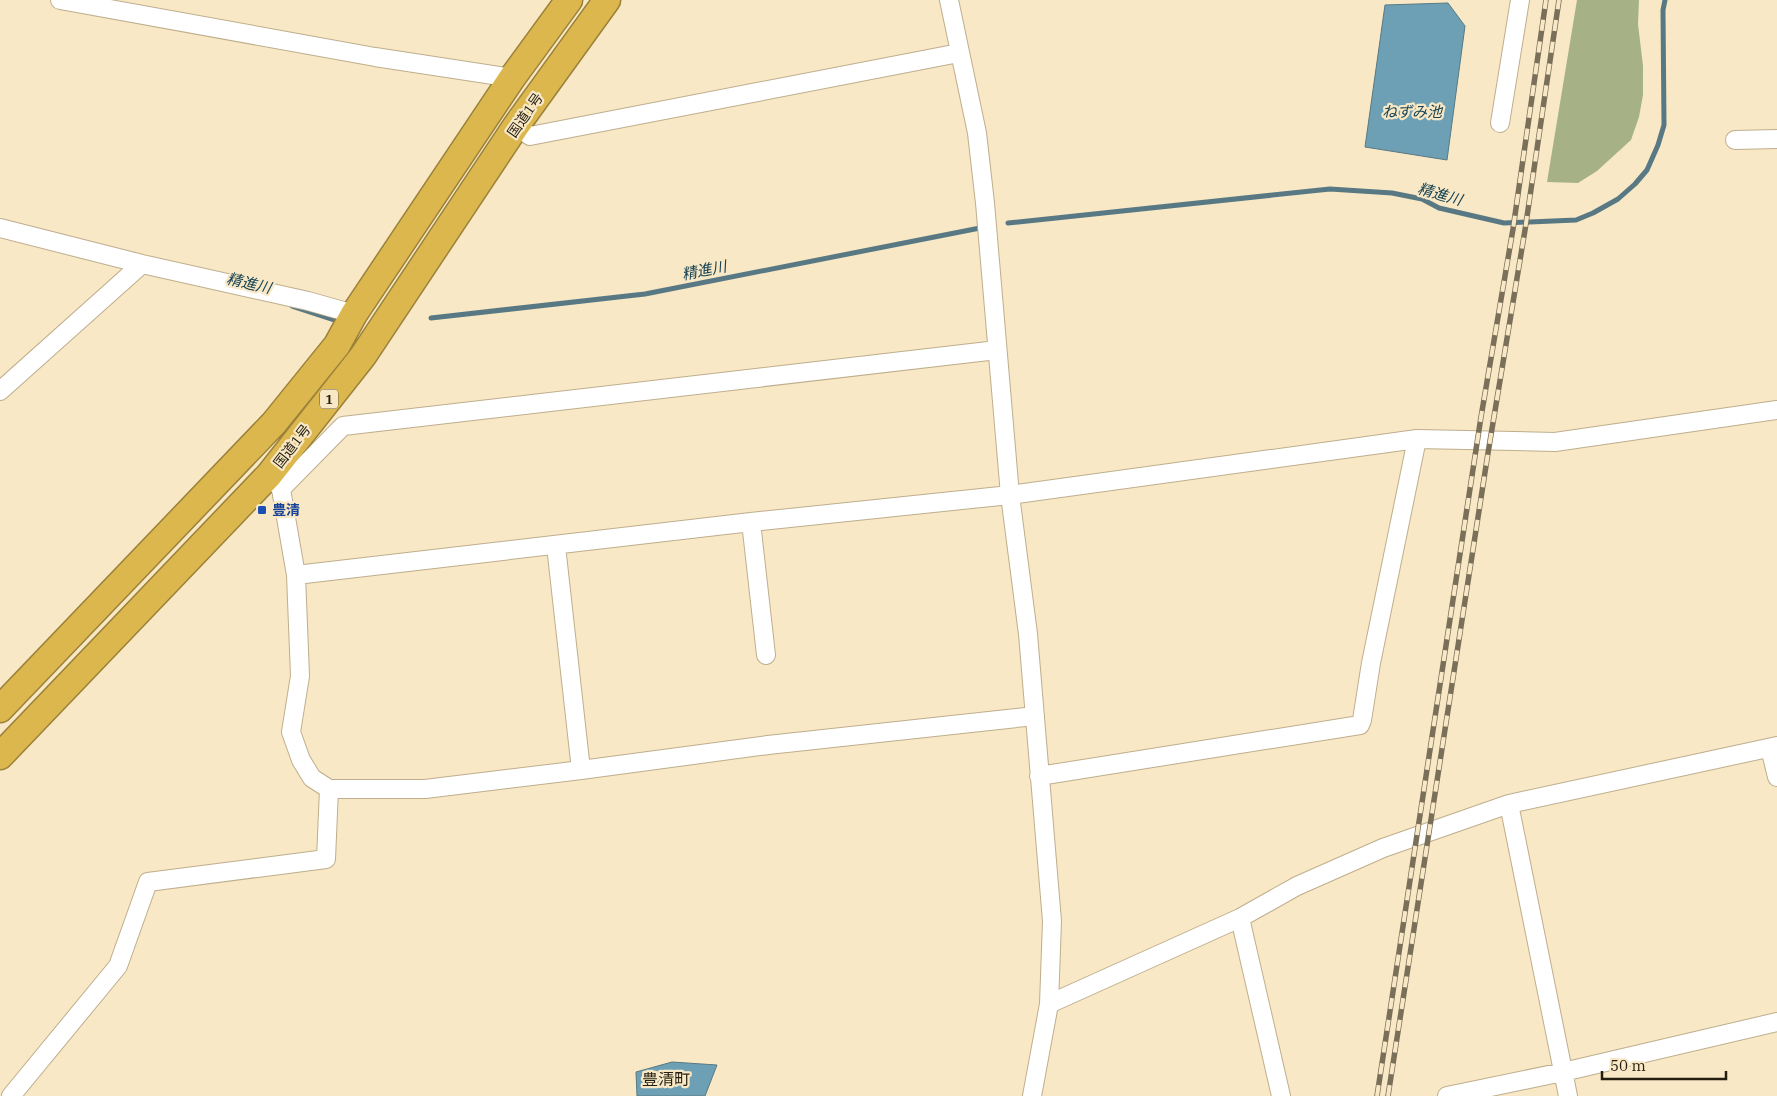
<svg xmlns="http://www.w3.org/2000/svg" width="1777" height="1096" font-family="'IBM Plex Serif','Noto Sans JP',serif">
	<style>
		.forest { fill: #a6b286 }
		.water { fill: #6ea0b5; stroke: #587984 }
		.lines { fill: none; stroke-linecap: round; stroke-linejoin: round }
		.stream { stroke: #587984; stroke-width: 5 }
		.minor-casing { stroke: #beae8d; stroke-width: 20 }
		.highway-casing { stroke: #9b8139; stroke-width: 29 }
		.minor { stroke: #fff; stroke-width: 18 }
		.highway { stroke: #dbb74e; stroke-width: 26 }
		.rail-casing { stroke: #7a705a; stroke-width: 5.5 }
		.rail { stroke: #f8e8c5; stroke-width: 4; stroke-dasharray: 11; stroke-linecap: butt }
		.transit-dot { fill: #1a4fb4; stroke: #f8e8c5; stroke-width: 2 }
		.labels { text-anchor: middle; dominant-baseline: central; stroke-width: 4.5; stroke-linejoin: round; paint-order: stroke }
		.shield { fill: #f8e8c5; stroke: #645b47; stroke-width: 1 }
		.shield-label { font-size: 12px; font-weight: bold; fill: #241e11 }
		.street-label { font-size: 14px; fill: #241e11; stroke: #f8e8c5 }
		.transit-label { font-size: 14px; font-weight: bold; fill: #164399; stroke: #f8e8c5; text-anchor: start }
		.water-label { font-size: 15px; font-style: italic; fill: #164253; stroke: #f8e8c5 }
		.quarter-label { font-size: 16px; fill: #241e11; stroke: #f8e8c5 }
	</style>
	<rect width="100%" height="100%" fill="#f8e8c5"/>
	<path class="forest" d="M1577,0h62l-1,24 5,42v29l-4,22 -8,23 -34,31 -19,12 -31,-1z"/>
	<path class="water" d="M1448,3l17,23 -18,134 -82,-13 20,-142z
		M672,1062l45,3 -12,31h-68l-1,-24z"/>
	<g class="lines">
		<path class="stream" d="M1008,223l322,-34 62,4 30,6 17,9 65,15 72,-3 17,-7 25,-14 17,-15 12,-14 11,-25 6,-20 -1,-115 2,-10
			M292,306l49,16
			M431,318l214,-24 335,-66"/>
		<g class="minor-casing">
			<path id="minor" d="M60,0l315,57 137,21
				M949,0l28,133 8,70 25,292 18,139 24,287 -3,83 -17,92
				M1500,123l20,-123
				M516,126l14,10 429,-83
				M1735,140l42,-1
				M0,228l142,36 166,37 46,13
				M0,391l142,-127
				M269,475l12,14 15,86 4,101 -9,56 10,28 11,18 17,11h96l156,-19 187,-25 267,-29
				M281,489l62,-63 654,-76
				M751,522l15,133
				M556,546l25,224
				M296,575l455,-53 259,-27 407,-56 138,3 222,-32
				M1770,748l7,29
				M1039,776l321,-51 2,-5 9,-57 46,-224
				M1509,804l59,292
				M1240,918l41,178
				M1049,1004l191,-86 57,-32 86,-38 126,-44 268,-58
				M11,1096l107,-130 30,-84 178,-23 3,-70
				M1447,1096l116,-24 214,-50"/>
		</g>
		<g class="highway-casing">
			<path id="highway" d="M0,709l274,-286 63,-78 17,-31 158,-236 57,-78
				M0,756l269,-281 94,-119 153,-230 91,-126"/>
		</g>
		<use href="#minor" class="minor"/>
		<use href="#highway" class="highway"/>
		<g class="rail-casing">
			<path id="rail" d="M1377,1096l104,-679 32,-188 33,-229
				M1388,1096l100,-643 37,-223 34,-230"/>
		</g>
		<use href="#rail" class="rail"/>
	</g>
	<rect class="transit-dot" x="257" y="505" width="10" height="10" rx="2.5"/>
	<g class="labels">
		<rect class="shield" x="320" y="389.5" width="18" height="19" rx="4"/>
		<g class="shield-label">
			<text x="329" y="399">1</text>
		</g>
		<g class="street-label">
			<text transform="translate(525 115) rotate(-55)">国道1号</text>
			<text transform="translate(292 446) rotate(-52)">国道1号</text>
		</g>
		<g class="transit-label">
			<text x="272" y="510">豊清</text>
		</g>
		<g class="water-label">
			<text x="1412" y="111">ねずみ池</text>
			<text transform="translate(1440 194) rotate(16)">精進川</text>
			<text transform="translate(704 270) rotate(-11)">精進川</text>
			<text transform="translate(249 283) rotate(13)">精進川</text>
		</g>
		<g class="quarter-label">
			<text x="666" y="1079">豊清町</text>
		</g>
	</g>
	<path d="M1602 1071v8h124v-8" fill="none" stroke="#241e11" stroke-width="2.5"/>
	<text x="1610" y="1071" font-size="15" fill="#241e11" stroke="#f8e8c5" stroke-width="4" paint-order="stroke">50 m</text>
</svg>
